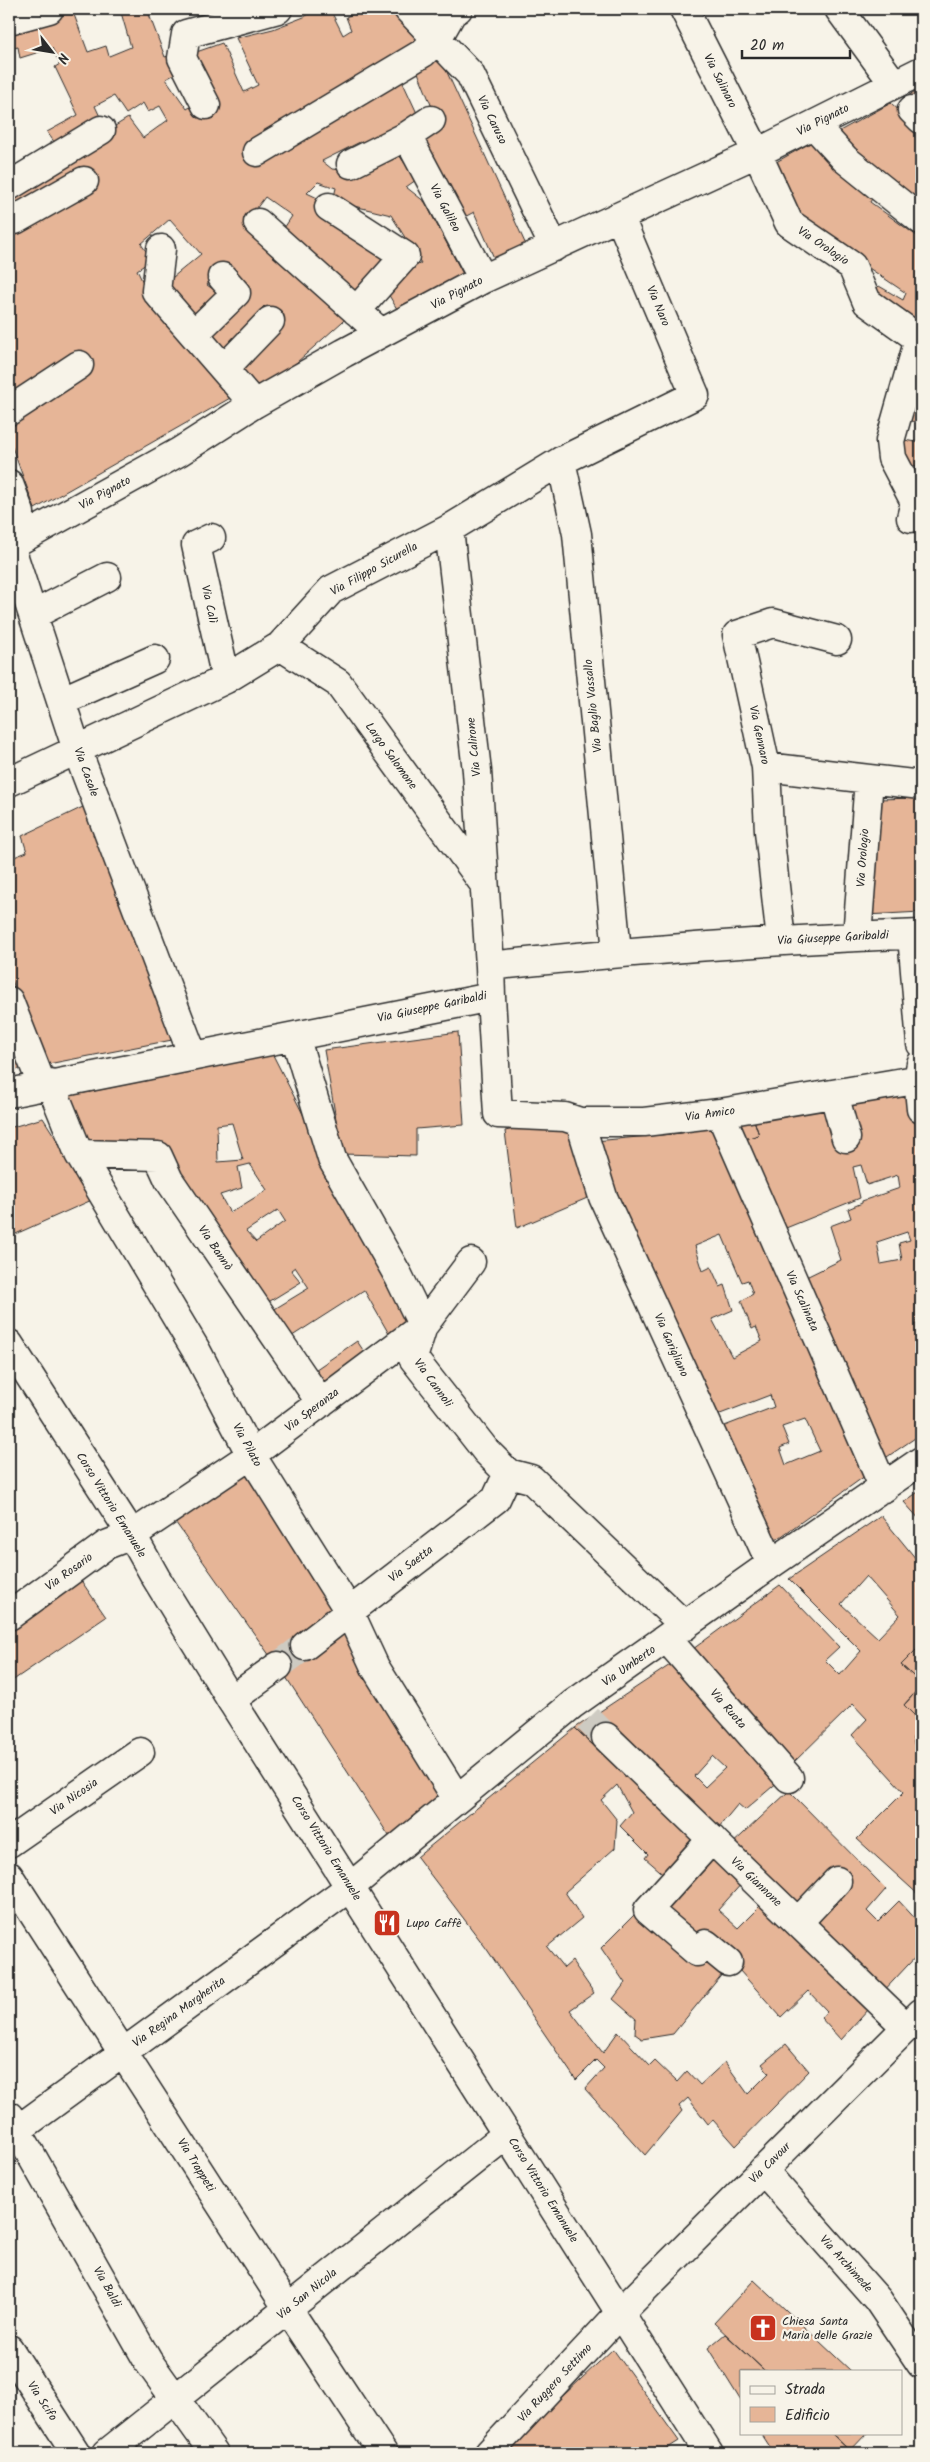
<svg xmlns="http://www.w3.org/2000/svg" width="930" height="2462" font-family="Kalam,sans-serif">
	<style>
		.building { fill: #e6b597; stroke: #2b2b2b; fill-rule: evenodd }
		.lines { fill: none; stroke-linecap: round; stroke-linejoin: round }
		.minor-tunnel { stroke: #cecbc2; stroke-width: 28; stroke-dasharray: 28 14; stroke-linecap: butt }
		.minor-casing { stroke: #2b2b2b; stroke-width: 31 }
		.major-casing { stroke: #2b2b2b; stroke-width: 31 }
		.minor { stroke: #f7f3e8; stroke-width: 28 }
		.major { stroke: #f7f3e8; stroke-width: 28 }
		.labels { text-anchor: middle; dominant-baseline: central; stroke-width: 4.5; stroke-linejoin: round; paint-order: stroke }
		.street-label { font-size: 12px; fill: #2b2b2b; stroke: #f7f3e8 }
		.poi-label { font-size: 12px; fill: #2b2b2b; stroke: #f7f3e8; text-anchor: start }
	</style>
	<rect width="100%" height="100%" fill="#f7f3e8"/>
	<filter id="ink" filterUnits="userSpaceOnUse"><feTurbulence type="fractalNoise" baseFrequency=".02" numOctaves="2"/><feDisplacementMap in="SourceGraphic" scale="10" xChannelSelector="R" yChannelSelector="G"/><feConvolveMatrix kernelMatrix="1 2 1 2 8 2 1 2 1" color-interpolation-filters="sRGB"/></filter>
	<g filter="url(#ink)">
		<path class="building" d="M120,9h27l18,48 8,-3 6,18 -13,7 21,30 9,-6 -8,-48 34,-12 22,49 14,-7 -22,-47 37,-9 31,-12 14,-8h12l13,26 8,-5 -5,-13 16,-8h32l10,7 15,25 -21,31 24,52 -55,27 -7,-9 -38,19 10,8 11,1 -1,4 6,1 45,-29 23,34 -10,7 19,15 39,74 -67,33 -14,-24 38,-22 -30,-48 -58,-14 3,-13 -18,-6 -11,11 21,10 63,60 -38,40 -74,-67 13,-20 -27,-19 -18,24 104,93 -55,49 -38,28 -23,-30 45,-39 -16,-16 -16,18 -19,31 -24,-25 40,-42 -24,-21 -14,18 19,13 -27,26 -32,-42 34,-28 -31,-35 -29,25 11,16 -15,10 11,23 50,68 34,36 -197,112 -26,-70v-207l7,-21 -7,-13v-6l119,-74 15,20 25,-18 -8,-14 -12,6 -5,-9 -17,11 -12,-18 -19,10 8,17 -43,27 -13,-18 31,-17 -23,-48 5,-3 -8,-16 -32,10 -2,-11 -9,2v-21l64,-16 15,40 18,-6 3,10 22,-9z
			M441,59l85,186 -32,13 -20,-46 -17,9 -39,-90 20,-9 -21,-52z
			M921,87v21l-13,-12z
			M891,103l30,28v76l-87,-73z
			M812,142l61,55 -3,5 51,37v84l-36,-12 -16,-15 10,-10 24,14 3,-7 -95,-64 -21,-20 -21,-43z
			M921,370v52l-13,-1z
			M904,440l17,3v24l-22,-4z
			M921,798v114l-55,3 9,-116z
			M85,806l87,234 -129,25 -34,-93v-113l18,-7 -5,-16z
			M9,1030l16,38 -16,3z
			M458,1032l6,93 -48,4v27l-74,-2 -18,-104z
			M273,1055l136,268 -16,18 -29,-51 -78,50 -18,-27 41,-25 -14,-21 -4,3 10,12 -39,24 -90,-131 -89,-27 -19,-51zM232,1123l11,37 -25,2 -1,-37zM250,1164l17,26 -37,23 -10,-18 22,-7 -4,-21zM278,1210l7,11 -29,21 -10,-11z
			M905,1089l16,50v179l-5,2 5,18v96l-40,27 -79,-182 39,-19 -11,-34 21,-8 -3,-9 14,-6v-2l38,-13 -2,-13 -31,10 -6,-20 -8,2 7,31 -79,32 -39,-90 17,-5 -6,-18zM907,1232l3,8 -11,3 3,17 -21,4 -4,-22z
			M753,1117l6,18 -17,5 -7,-19z
			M43,1118l51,81 -85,38v-109z
			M544,1123l23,1 25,72 -75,32 -12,-97z
			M714,1125l151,351 -93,67 -50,-116 52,-20 -4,-12 -55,21 -39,-81 -81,-194 87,-8zM722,1235l20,47 6,-2 5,14 -12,7 11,28 4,-2 6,14 -30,16 -20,-38 21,-9 -8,-25 -5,2 -9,-20 -8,4 -8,-25zM805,1419l15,32 -34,14 -6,-17 9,-4 -7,-17z
			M357,1341l12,18 -48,33 -12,-18z
			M244,1466l94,146 -66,47 -101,-143z
			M921,1490v31l-17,-19z
			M881,1516l40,49v80l-20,20 20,18v3l-17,19 17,17 -8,16 4,18 4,6v135l-64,-58 47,-47 -52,-57 15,-16 -14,-15 -64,63 -96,-118 87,-64 59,62 -14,13 15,15 21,-24 -72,-72zM866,1576l34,39 -22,23 -37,-34z
			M80,1579l26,38 -97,66v-56z
			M342,1629l103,167 -54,43 -107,-165z
			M300,1639l10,15 -26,20 -12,-15z
			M921,1645v38l-20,-18z
			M673,1663l106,118 -34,29 -7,-6 -24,29 -116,-88 -3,2 -20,-19zM712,1756l13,12 -20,19 -11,-11z
			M921,1686v76l-4,-6 -4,-18 8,-16 -17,-17z
			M575,1728l20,19 3,-2 103,99 -34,33 -22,-19 3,-4 -28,-28 12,-14 -15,-27 -16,15 16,20 -2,28 -50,44 17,26 -35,29 17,21 8,-7 22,32 -24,17 33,43 15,-21 32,34 5,-5 22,21 10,-11 13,14 25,-23 23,32 21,-21 -7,-9 24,-20 23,27 -73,75 -23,-26 -5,4 -20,-26 -9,8 3,5 -37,44 -60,-66 19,-21 -8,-8 -20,20 -90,-132 -69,-91z
			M789,1791l97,98 -19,22 11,11 21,-21 22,24v26l-41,44 -65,-69 34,-38 -15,-16 -39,38 -66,-63z
			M709,1849l34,33 -25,28 20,18 27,-27 104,108 -28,31 -20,-22 6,-7 -19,-20 -27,26 -50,-56 -73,-51z
			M640,1909l88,58 -55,67 -31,5 -7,-5 1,-15 -23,-20 12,-16 -24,-35z
			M754,2280l97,91h-86l-51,-48z
			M725,2334l40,37h-24v30l-33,-53z
			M613,2349l66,92 -19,12h-158z
			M761,2433h70l19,18 -2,2h-74z
			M831,2433h36l-17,18z"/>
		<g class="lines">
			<path class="minor-tunnel" d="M278,1666l27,-20
				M588,1719l18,18"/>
			<g class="minor-casing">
				<path id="minor" d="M408,9l62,65 84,173
					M684,9l73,144 32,70 63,43 15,36 52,37 -29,102 2,17 23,44 -4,16
					M839,9l55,75
					M9,20l40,-11
					M206,105l-24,-47 4,-24 92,-25
					M912,110l9,9
					M814,125l31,34 76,61
					M407,136l76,143
					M257,152l166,-99 14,-14 16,-28 5,-2
					M351,164l56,-28 24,-16
					M9,186l92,-56
					M329,207l76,49 -49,55
					M9,219l6,1 69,-39
					M258,223l123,110
					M161,249l-5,42 98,113
					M194,334l42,-41 -14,-16
					M224,369l46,-48
					M9,411l70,-46
					M561,461l16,73 40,418
					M9,484l11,29 -10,32 67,205 116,306
					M449,529l28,242 13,195
					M211,538l-15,7 30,134
					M9,546l170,-94 75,-48 90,-51 139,-74 274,-126 164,-82
					M33,615l74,-38
					M280,646l58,37 146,201
					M61,701l94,-42
					M766,767l155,18
					M9,782l217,-103 54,-33 51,-56 118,-61 112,-68 134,-66 -75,-177
					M912,935l9,109
					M857,937l12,-158
					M781,941l-12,-110 -3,-64 -29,-132 36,-12 64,17
					M491,997l7,117 67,3 15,5h64l76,-9 201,-34
					M9,1001l33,84
					M295,1036l37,123 67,118 24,49 -10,32 73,93 22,22 23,6 154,147
					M921,1064l-3,15 3,30
					M50,1083l29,71 117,196 55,105 98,156 26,56 82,132
					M9,1093l482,-96 -1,-31c143,-16 287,-26 431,-32
					M834,1094l12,44
					M720,1113l164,375
					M580,1122l23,75 168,367
					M79,1154l79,2 11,24 152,223
					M9,1616l97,-71 26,-10 119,-80 172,-129 48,-64
					M667,1639l122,139
					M305,1646l191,-147 12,-26
					M231,1700l47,-34
					M606,1737l301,291
					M712,1839l-64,71 49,42 9,-8 22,18
					M9,1843l131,-91
					M9,1876l279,433 95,144
					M798,1922l39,-41
					M9,2116l139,245 66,92
					M9,2136l341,-249 223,-183 198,-140 150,-103
					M763,2170l115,130 43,64
					M9,2349l67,104
					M107,2453l400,-319
					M489,2453l131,-140 301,-300"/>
			</g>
			<g class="major-casing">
				<path id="major" d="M9,1344l123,191 24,43 75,122 478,753"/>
			</g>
			<use href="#minor" class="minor"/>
			<use href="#major" class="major"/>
		</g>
	</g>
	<defs>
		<g id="restaurant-square" transform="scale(1.4375)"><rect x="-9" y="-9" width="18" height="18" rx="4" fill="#c8321e" stroke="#f7f3e8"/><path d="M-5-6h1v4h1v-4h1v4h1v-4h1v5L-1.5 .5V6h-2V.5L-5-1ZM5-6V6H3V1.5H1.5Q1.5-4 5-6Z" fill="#fff"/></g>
		<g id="church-square" transform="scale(1.4375)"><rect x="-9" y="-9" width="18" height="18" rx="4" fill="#c8321e" stroke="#f7f3e8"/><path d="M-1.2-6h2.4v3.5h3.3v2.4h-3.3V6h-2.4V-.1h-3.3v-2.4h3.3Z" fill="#fff"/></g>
	</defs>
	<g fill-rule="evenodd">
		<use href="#restaurant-square" x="387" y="1923"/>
		<use href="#church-square" x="763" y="2328"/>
	</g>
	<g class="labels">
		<g class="street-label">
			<text transform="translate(720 81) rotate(63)">Via Salinaro</text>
			<text transform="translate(492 120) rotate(64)">Via Caruso</text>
			<text transform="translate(823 120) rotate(-27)">Via Pignato</text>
			<text transform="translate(445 208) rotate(62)">Via Galileo</text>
			<text transform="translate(823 246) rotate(34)">Via Orologio</text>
			<text transform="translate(457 293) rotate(-28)">Via Pignato</text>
			<text transform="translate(658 306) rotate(67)">Via Naro</text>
			<text transform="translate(105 493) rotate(-29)">Via Pignato</text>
			<text transform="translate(374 569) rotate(-29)">Via Filippo Sicurella</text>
			<text transform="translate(209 604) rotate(78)">Via Calì</text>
			<text transform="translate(593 706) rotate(-96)">Via Baglio Vassallo</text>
			<text transform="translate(759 735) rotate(78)">Via Gennaro</text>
			<text transform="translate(474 747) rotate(-96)">Via Calirone</text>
			<text transform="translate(391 756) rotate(54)">Largo Salomone</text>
			<text transform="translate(86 772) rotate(70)">Via Casale</text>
			<text transform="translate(863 858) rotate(-86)">Via Orologio</text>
			<text transform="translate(833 938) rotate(-3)">Via Giuseppe Garibaldi</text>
			<text transform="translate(432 1007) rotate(-12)">Via Giuseppe Garibaldi</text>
			<text transform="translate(710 1114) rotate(-8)">Via Amico</text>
			<text transform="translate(215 1248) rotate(56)">Via Bannò</text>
			<text transform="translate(802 1301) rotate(66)">Via Scalinata</text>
			<text transform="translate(671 1345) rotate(66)">Via Garigliano</text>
			<text transform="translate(433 1383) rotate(54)">Via Cannoli</text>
			<text transform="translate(312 1410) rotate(-37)">Via Speranza</text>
			<text transform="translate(247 1445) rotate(61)">Via Pilato</text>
			<text transform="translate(111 1505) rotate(58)">Corso Vittorio Emanuele</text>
			<text transform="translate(411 1564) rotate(-37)">Via Saetta</text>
			<text transform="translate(69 1572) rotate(-36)">Via Rosario</text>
			<text transform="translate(629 1666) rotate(-35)">Via Umberto</text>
			<text transform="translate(728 1709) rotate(49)">Via Ruota</text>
			<text transform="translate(74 1797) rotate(-35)">Via Nicosia</text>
			<text transform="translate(326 1848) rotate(58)">Corso Vittorio Emanuele</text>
			<text transform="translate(756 1882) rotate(44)">Via Giannone</text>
			<text transform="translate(179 2012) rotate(-36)">Via Regina Margherita</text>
			<text transform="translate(770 2163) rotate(-45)">Via Cavour</text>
			<text transform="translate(196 2165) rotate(58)">Via Trappeti</text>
			<text transform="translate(543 2190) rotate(58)">Corso Vittorio Emanuele</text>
			<text transform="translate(846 2264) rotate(48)">Via Archimede</text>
			<text transform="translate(107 2287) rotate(61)">Via Baldi</text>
			<text transform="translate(307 2294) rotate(-39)">Via San Nicola</text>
			<text transform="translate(555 2383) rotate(-47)">Via Ruggero Settimo</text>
			<text transform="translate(42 2401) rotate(57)">Via Scifo</text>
		</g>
		<g class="poi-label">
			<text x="406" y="1923">Lupo Caffè</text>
			<text x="782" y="2321">Chiesa Santa<tspan x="782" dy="14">Maria delle Grazie</tspan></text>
		</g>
	</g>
	<rect width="930" height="2462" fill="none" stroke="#f7f3e8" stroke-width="30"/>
	<rect x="15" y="15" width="900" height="2432" fill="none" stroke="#2b2b2b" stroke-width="2" filter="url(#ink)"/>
	<rect x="740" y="2370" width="162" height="65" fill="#f7f3e8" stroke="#a5a39c"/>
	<rect x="750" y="2386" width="25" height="8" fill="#f7f3e8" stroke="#a5a39c"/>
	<text x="785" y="2394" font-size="15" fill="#2b2b2b">Strada</text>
	<rect x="750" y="2407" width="25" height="15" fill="#e6b597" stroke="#a5a39c"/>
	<text x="785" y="2420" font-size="15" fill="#2b2b2b">Edificio</text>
	<g transform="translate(52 52) rotate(121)" stroke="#f7f3e8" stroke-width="4" paint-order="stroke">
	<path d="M0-4L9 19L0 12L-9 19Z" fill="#2b2b2b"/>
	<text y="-8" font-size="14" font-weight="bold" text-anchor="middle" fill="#2b2b2b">N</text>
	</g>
	<path d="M742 50v8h108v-8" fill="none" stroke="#2b2b2b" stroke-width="2.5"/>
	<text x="750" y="50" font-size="15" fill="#2b2b2b" stroke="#f7f3e8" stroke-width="4" paint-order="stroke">20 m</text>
</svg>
